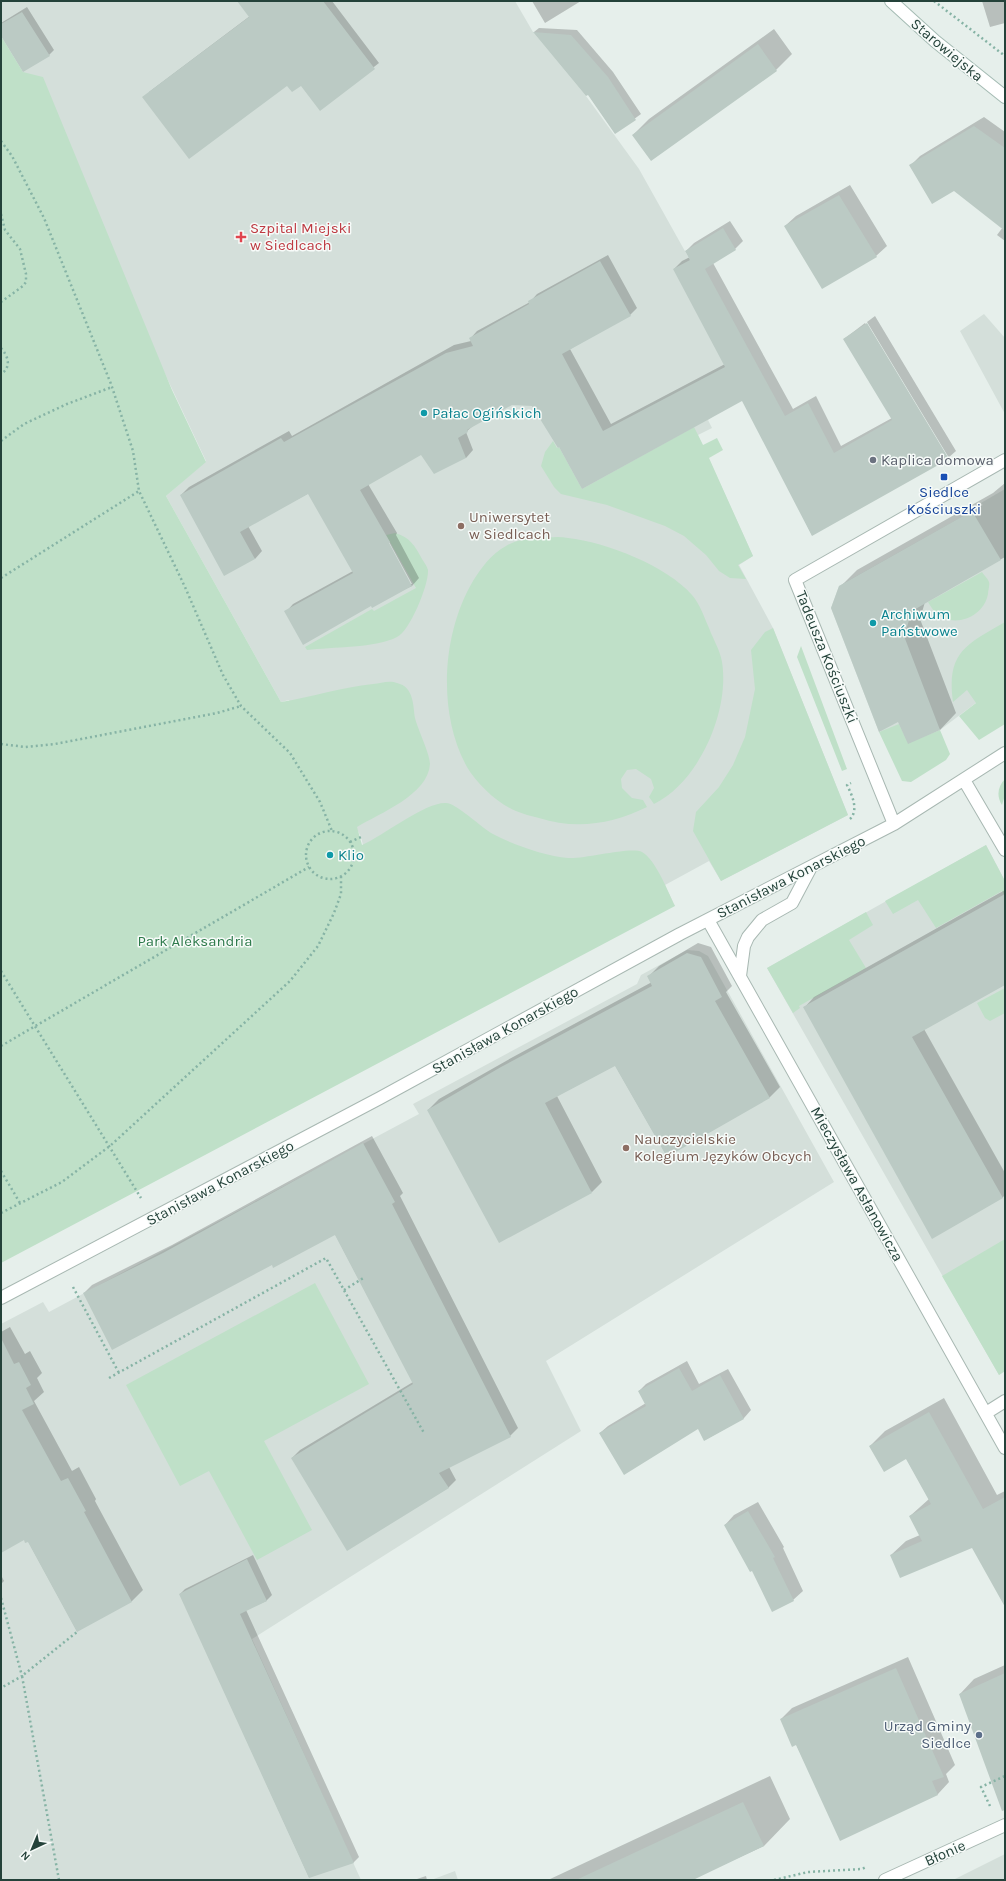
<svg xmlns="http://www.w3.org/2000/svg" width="1006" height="1881" font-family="Karla,sans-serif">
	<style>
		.built { fill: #d4dfda }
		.green { fill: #bfe0c8 }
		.shadow { fill: #0003; fill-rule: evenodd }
		.building { fill: #bbcac4 }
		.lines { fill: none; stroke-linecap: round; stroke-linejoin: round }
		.street-casing { stroke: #a8b8b2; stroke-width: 14 }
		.secondary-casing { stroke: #a4bbb3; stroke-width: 14 }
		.path { stroke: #86b3a5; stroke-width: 2.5; stroke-dasharray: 2 3; stroke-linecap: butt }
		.street { stroke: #fff; stroke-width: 12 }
		.secondary { stroke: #fff; stroke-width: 12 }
		.health-dot { fill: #e0444e; stroke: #f7fbf9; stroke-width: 1.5 }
		.culture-dot { fill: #0f9aa8; stroke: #f7fbf9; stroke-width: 1.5 }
		.worship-dot { fill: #6b7280; stroke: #f7fbf9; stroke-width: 1.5 }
		.transit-dot { fill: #1a4fb4; stroke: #f7fbf9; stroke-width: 1.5 }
		.education-dot { fill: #8d6e63; stroke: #f7fbf9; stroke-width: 1.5 }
		.service-dot { fill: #5c6f8a; stroke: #f7fbf9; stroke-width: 1.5 }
		.labels { text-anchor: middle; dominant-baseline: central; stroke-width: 3; stroke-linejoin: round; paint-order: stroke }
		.street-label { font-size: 15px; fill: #24423a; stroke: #f7fbf9 }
		.health-label { font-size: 15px; fill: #be3a42; stroke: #f7fbf9; text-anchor: start }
		.culture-label { font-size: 15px; fill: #0d838f; stroke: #f7fbf9; text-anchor: start }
		.worship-label { font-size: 15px; fill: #5b616d; stroke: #f7fbf9; text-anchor: start }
		.transit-label { font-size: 15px; fill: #164399; stroke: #f7fbf9 }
		.education-label { font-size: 15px; fill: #785e54; stroke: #f7fbf9; text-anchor: start }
		.park-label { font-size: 15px; fill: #2d7a4b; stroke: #f7fbf9 }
		.service-label { font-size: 15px; fill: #4e5e75; stroke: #f7fbf9; text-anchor: end }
	</style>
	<rect width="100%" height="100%" fill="#e6efeb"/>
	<path class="built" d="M1,1h514l18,31 53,64 53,73 61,109 41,119 -33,23 4,8 -14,7 55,121 -14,9 34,63 75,187 -127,66 -12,-20 -44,24 10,21 -312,-61 -2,-8 -72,-137 -8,2 -115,-206 40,-35 -183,-389 -22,-36z
		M984,314l21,24v76l-45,-83z
		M1005,489v192l-65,49 -32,14 -27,-13 -2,1 -48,-124 8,-22 144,-81 -2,-2z
		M986,845l19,36v490l-6,4 -232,-407z
		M687,950l12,1 9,5 126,226 -288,179 35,70 -329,208 109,241h-360v-556l42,-22 6,10 370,-198 -6,-10 224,-120 4,-9z
		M1005,1854v26h-52z
		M455,1871l3,9h-27z"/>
	<path class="green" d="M1,36l22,36 20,5 129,313 34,72 -40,34 115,206c31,-5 61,-15 92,-18 8,-1 17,-4 24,-1 17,4 16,22 18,35 3,12 15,36 15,46 -2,31 -50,49 -73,63l5,18c21,-9 63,-43 84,-42 10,0 36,25 47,31 20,11 53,22 75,24 18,1 63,-12 74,-6 14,8 26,40 33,54l-674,357z
		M694,427l9,18 14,-7 6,12 -14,8 44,98 -15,9 8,14 -16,-1 -11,-7 -13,-16 -22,-19 -19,-10 -58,-21 -46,-11 -7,-7 -13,-21 4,-14 8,-11 4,7 2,-1 23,42z
		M395,533c15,4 20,13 27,26 2,3 5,7 6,11 1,14 -18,61 -31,67 -20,11 -66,10 -90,13l-2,-3 67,-38 2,2 42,-23 -30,-53z
		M538,538c9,0 20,-2 30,0 38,4 99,28 124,57 8,9 12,22 17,33 4,11 11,22 13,34 8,49 -23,120 -68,142l-5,-7 5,-9 -3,-9 -15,-10 -9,1 -6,9 1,9 10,10 11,2 4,7c-34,17 -71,23 -108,11 -8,-2 -16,-4 -23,-7 -19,-8 -39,-27 -49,-44 -30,-54 -25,-134 6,-186 9,-14 18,-27 33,-35 10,-6 20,-7 32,-8z
		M982,572c2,3 6,7 7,10 1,3 -1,9 -1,12 -4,23 -35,36 -53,18 -3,-3 -5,-7 -7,-10z
		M1005,622v102l-26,16 -20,-24 17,-13 -9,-13 -14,12c-7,-50 14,-58 52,-80z
		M773,628l75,187 -127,66 -28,-50 3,-19 23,-25 14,-22 12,-28 10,-48 -4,-39 14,-18z
		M801,646l46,123 -5,2 -45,-114z
		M899,724l9,19 32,-13 10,24 -4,6 -35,22 -9,-1 -23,-49z
		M1005,779v16l-3,10c-6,-9 -4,-19 3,-26z
		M986,845l19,36v15l-3,-5 -66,37 -18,-28 -25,14 -8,-13z
		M866,912l7,13 -24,15 17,28 -67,38 1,2 -7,5 -26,-45z
		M1005,988v25l-15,8 -5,-3 -8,-15z
		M1005,1239v132l-6,4 -57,-99z
		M315,1283l54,101 -105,57 48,89 -55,30 -48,-89 -29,15 -54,-101z"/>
	<path class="shadow" d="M238,1h94l47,62 -59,46 -19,-25 -152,8 101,-76z
		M532,1h49l-36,22z
		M982,1h23v22l-15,4z
		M27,7l27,43 -5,5 -48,-21v-11z
		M539,28l38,2 36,42 28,42 -26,19 -27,-39 -54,-62z
		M774,29l18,25 -16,16 -143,65 16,-16z
		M984,117l21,15v109l-8,-6 6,-8 -49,-37 -43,-25 9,-9z
		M850,185l37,61 -11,10 -91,-30 11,-10z
		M730,221l13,20 -8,8 -22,14 80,146 23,-13 25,50 51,-28 -48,-79 21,-16 82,135h2l-82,-136 8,-6 81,135 -8,7 -136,77 -69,-136 -184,47 -27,-41 -20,-1 -37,20 -9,8 7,18 -7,8 -44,-5 -54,31 29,49 -1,2 23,43 -7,8 -40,18 -86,8 7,-8 60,-33 -44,-78 -61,33 14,25 -7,8 -74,-64 8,-8 100,-56 3,5 162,-91 17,-4 -1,-2 7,-8 53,-29 7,-8 71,-39 29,53 -7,7 -60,34 41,75 114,-60 -51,-95 8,-8 8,-4 -4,-6 8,-8zM387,538l25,46h-2l-24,-45z
		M1005,483v74l-80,45 -5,17 36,94 -16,17 -100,-143 17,-17 136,-77z
		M1005,890v93l-81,46 81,144v22l-3,3 -198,-190 10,-11z
		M698,943l13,4 21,39 -6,6 54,95 -10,10 -103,59 -52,-91 -58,31 45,86 -10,10 -164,-82 11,-11 74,-42 139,-75 -3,-6 10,-10z
		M372,1136l31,57 -3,3 118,232 -8,8 -61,31 7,13 -8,8 -156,-30 8,-8 113,-68 -78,-148 -62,30 -189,29 8,-8 80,-40z
		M10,1327l15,27 5,-3 12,22 -5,5 7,14 -10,9 38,70 7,-4 17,32 -1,2 48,89 -11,11 -55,30 -49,-90 -4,-2 -23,12v-219z
		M687,1361l12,23 29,-15 23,41 -7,8 -39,22 -6,-12 -99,5 8,-7 38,-23 -7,-12 7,-7z
		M944,1398l53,97 8,-4v115l-32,-60 -82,9 15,-14 14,-6 -10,-19 19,-17 -23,-41 -36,-12 15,-15z
		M758,1502l26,45 -1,1 20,43 -10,9 -68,-75 9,-10z
		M253,1555l19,40 -6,6 -20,9 113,247 -5,5 -45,15 -129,-283 5,-5z
		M1,1575l3,6 -3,3z
		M908,1657l47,108 -9,9 3,8 -11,12 -97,45 -45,-95 -15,-25 11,-11z
		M1005,1665v96l-45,-67 14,-15z
		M770,1776l20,43 -26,27 -74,34h-142z
		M426,1876l1,4h-13z"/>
	<path class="building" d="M237,1h86l52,68 -55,42 -19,-25 -9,6 -5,-6 -98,73 -47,-62 107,-80z
		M22,12l28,44 -27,16 -22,-36v-12z
		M533,32l38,3 37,42 28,43 -21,14 -27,-39 -2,1z
		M758,44l19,27 -126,90 -19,-26z
		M974,126l31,22v83l-51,-40 -22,13 -23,-39z
		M839,195l38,62 -55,32 -38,-63z
		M723,228l13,22 -31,19 80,147 23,-13 26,50 58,-33 -49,-81 24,-16 82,136 -137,77 -70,-135 -160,88 -23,-42 -1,1 -26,-42 -20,-1 -45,25 1,2 -10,6 8,20 -32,16 -13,-19 -61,35 30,52 -1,1 23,43 -40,22 -1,-2 -68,39 -19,-34 69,-38 -45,-79 -68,38 15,27 -31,17 -44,-81 101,-57 3,4 162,-89 27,-7 -4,-8 60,-34 -1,-3 72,-40 31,55 -69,38 41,77 122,-64 -52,-98 17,-9 -5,-9z
		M972,511l29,49 -89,51 -8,25 36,94 -32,14 -10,-22 -19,10 -48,-124 8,-22z
		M1005,894v91l-93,52 91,161 -71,41 -129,-232z
		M687,953l14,4 21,40 -7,4 55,97 -103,59 -52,-91 -70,37 47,90 -93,50 -72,-133 74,-43 151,-81 -5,-10z
		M363,1143l32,59 -3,2 119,233 -72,36 10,15 -102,63 -56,-93 122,-74 -78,-149 -62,33 -1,-3 -160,85 -29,-57 80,-40z
		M1,1338l13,26 5,-2 12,23 -5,3 8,16 -12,6 39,71 7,-3 18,33 -2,1 48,90 -55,30 -49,-90 -3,1 -1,-3 -23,13z
		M679,1368l13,23 28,-16 24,44 -40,22 -6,-12 -74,46 -25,-42 47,-27 -8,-15z
		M929,1412l54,97 22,-12v110l-33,-59 -72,30 -10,-23 32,-14 -13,-25 22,-12 -25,-45 -22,13 -15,-26z
		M748,1511l27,46 -2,1 21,43 -22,11 -20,-41 -2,1 -26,-47z
		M247,1559l20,42 -27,13 114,249 -45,15 -130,-284z
		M896,1668l48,109 -12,4 6,14 -98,46 -44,-96 -4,2 -12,-28z
		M1005,1673v137l-3,1 -43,-117z
		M743,1802l21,44 -71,34h-117z"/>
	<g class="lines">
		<g class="street-casing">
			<path id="street" d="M964,780l41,70
				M894,824l-99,-244 210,-120
				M708,920l297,528
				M740,976l4,-30 4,-9 14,-17 30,-17 19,-36
				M1,1298l379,-200 300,-164 214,-110 111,-71
				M986,1413l19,-12
				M885,1880l120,-55"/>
		</g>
		<g class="secondary-casing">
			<path id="secondary" d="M891,1l44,40 70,56"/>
		</g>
		<path class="path" d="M934,1l71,55
			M1,141l11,15 32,62 67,166 22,67 6,40 46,96 38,88 18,31 49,47 30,49 12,29
			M1,214l4,16 15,19 6,25v8l-3,4 -22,16
			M1,348c7,8 11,19 0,26
			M1,441l23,-17 43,-20 45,-17
			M1,578l138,-87
			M1,744l24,3 30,-3 162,-31 24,-7
			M850,819c9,-9 2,-24 -3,-34l4,-2
			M306 855a24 24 0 1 1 48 0a24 24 0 1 1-48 0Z
			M350,842l11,-5
			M1,971l140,227
			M1,1046l308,-179
			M1,1171l19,32
			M1,1213l61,-31 48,-36 180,-165 28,-35 16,-33 7,-19v-18
			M73,1287l46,86
			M344,1290l21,-13
			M109,1378l217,-120 98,175
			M1,1598l21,78 -21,12
			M990,1806l-9,-19 24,-11
			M59,1880l-37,-204 55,-44
			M774,1880l34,-8 54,-3 4,-2"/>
		<use href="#street" class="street"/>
		<use href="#secondary" class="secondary"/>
	</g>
	<path class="health-dot" d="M239 231h4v4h4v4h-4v4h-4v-4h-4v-4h4z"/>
	<g class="culture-dot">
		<circle cx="424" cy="413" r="4"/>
		<circle cx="873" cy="623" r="4"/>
		<circle cx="330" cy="855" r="4"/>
	</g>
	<circle class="worship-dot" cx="873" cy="460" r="4"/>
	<rect class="transit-dot" x="940" y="473" width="8" height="8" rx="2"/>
	<g class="education-dot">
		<circle cx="461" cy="526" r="4"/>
		<circle cx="626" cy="1148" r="4"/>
	</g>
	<circle class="service-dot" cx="979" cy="1735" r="4"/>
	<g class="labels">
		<g class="street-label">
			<text transform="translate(947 50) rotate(40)">Starowiejska</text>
			<text transform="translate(827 657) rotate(68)">Tadeusza Kościuszki</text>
			<text transform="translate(791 877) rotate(-27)">Stanisława Konarskiego</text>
			<text transform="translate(505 1030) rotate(-29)">Stanisława Konarskiego</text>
			<text transform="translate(220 1183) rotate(-28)">Stanisława Konarskiego</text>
			<text transform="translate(857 1184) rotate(61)">Mieczysława Asłanowicza</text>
			<text transform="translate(945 1853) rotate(-24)">Błonie</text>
		</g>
		<g class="health-label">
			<text x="250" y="228">Szpital Miejski<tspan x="250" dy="17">w Siedlcach</tspan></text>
		</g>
		<g class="culture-label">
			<text x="432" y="413">Pałac Ogińskich</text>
			<text x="881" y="614">Archiwum<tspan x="881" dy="17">Państwowe</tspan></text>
			<text x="338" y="855">Klio</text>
		</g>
		<g class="worship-label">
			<text x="881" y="460">Kaplica domowa</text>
		</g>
		<g class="transit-label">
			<text x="944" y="492">Siedlce<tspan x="944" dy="17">Kościuszki</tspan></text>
		</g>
		<g class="education-label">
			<text x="469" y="517">Uniwersytet<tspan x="469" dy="17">w Siedlcach</tspan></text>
			<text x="634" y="1139">Nauczycielskie<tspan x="634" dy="17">Kolegium Języków Obcych</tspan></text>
		</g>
		<g class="park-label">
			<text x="195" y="941">Park Aleksandria</text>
		</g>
		<g class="service-label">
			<text x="971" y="1726">Urząd Gminy<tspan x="971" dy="17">Siedlce</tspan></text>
		</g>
	</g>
	<rect width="1006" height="1881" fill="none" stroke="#24423a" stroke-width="4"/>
	<g transform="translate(32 1849) rotate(224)" stroke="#f7fbf9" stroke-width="3" paint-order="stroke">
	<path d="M0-3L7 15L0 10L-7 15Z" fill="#24423a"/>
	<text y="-6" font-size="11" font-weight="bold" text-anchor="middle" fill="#24423a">N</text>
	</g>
</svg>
